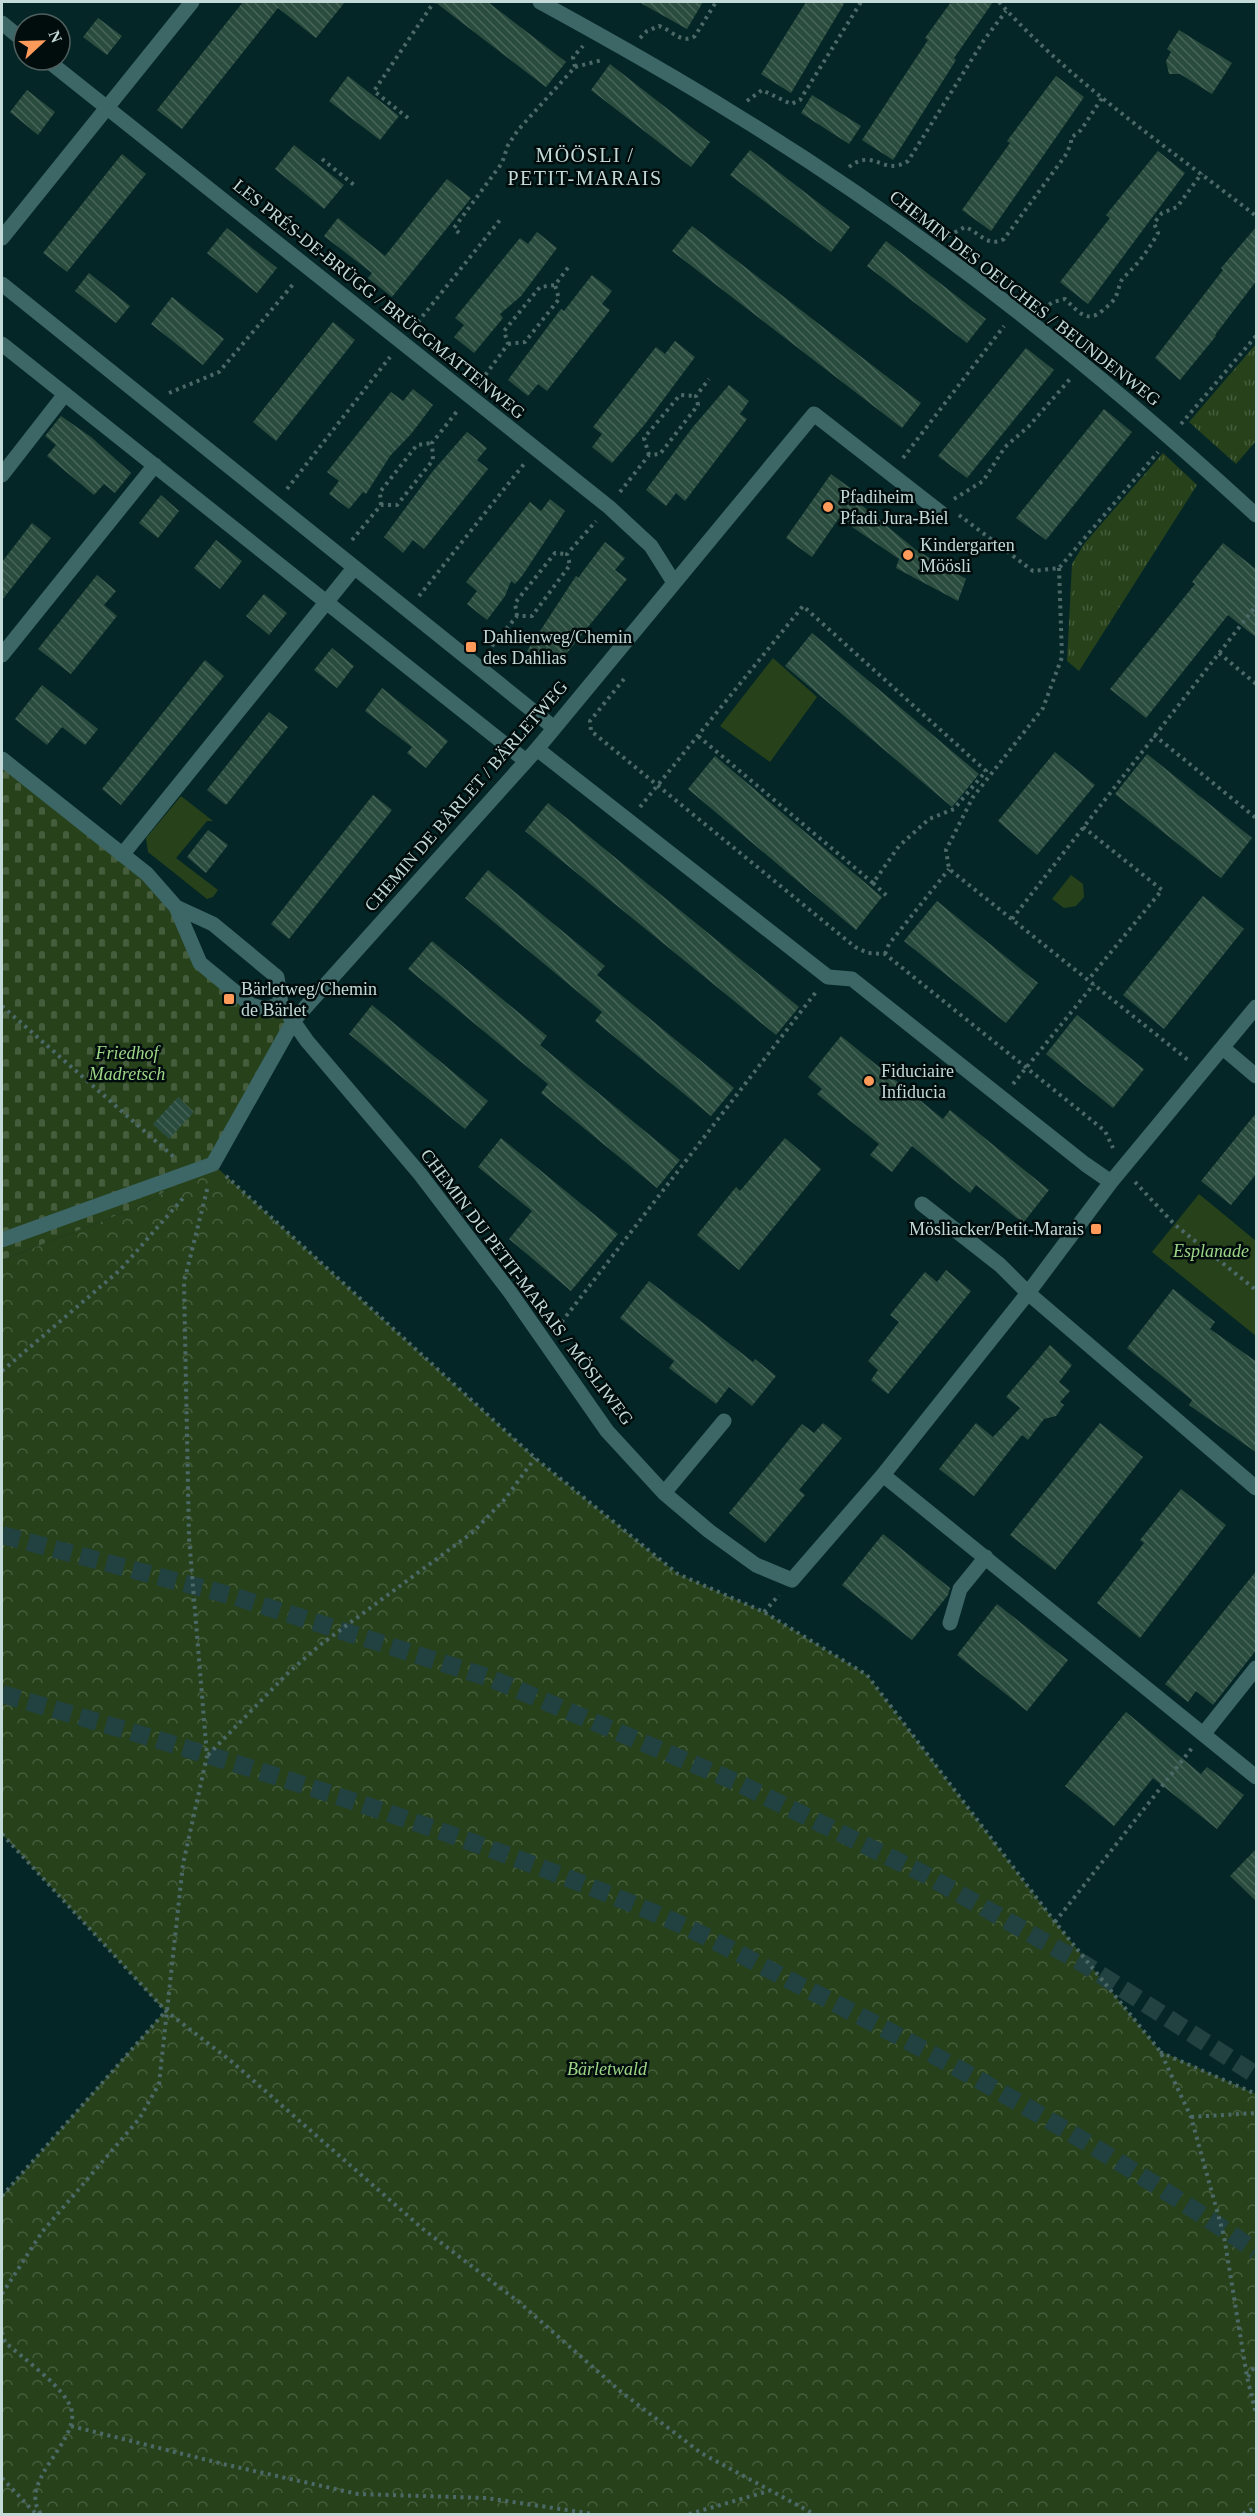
<svg xmlns="http://www.w3.org/2000/svg" width="1258" height="2516" font-family="Georgia,serif">
	<style>
		.grass { fill: url(#grass-tufts) }
		.forest { fill: url(#forest-crowns) }
		.cemetery { fill: url(#cemetery-stones) }
		.green { fill: #27421b }
		.building { fill: url(#building-back-hatch) }
		.lines { fill: none; stroke-linecap: round; stroke-linejoin: round }
		.highway-tunnel { stroke: #224141; stroke-width: 18; stroke-dasharray: 18 9; stroke-linecap: butt }
		.path { stroke: #4c6968; stroke-width: 4; stroke-dasharray: 3 4.5; stroke-linecap: butt }
		.minor { stroke: #3d6666; stroke-width: 15 }
		.poi-dot { fill: #ff9b5a; stroke: #010d0d; stroke-width: 2 }
		.labels { text-anchor: middle; dominant-baseline: central; stroke-width: 5; stroke-linejoin: round; paint-order: stroke }
		.street-label { font-size: 18px; fill: #c4dad9; stroke: #010d0d }
		.poi-label { font-size: 18px; fill: #c4dad9; stroke: #010d0d; text-anchor: start }
		.park-label { font-size: 18px; font-style: italic; fill: #9dd686; stroke: #010d0d }
		.neighbourhood-label { font-size: 20px; letter-spacing: 1.5px; fill: #c4dad9; stroke: #010d0d }
	</style>
	<defs>
		<pattern id="grass-tufts" width="24" height="20" patternUnits="userSpaceOnUse" patternTransform="scale(1.5)"><rect width="24" height="20" fill="#27421b"/><path d="M3 7l-1-3M5 7V3M7 7l1-3M15 17l-1-3M17 17v-4M19 17l1-3" fill="none" stroke="#455d3c"/></pattern>
		<pattern id="forest-crowns" width="20" height="18" patternUnits="userSpaceOnUse" patternTransform="scale(1.5)"><rect width="20" height="18" fill="#27421b"/><path d="M2 6a3 3 0 1 1 6 0M12 15a3 3 0 1 1 6 0" fill="none" stroke="#455d3c"/></pattern>
		<pattern id="cemetery-stones" width="16" height="16" patternUnits="userSpaceOnUse" patternTransform="scale(1.5)"><rect width="16" height="16" fill="#27421b"/><path d="M2 7V4a2 2 0 0 1 4 0v3zM10 15v-3a2 2 0 0 1 4 0v3z" fill="#455d3c"/></pattern>
		<pattern id="building-back-hatch" width="6" height="6" patternUnits="userSpaceOnUse" patternTransform="scale(1.5)"><rect width="6" height="6" fill="#2a4c3e"/><path d="M-1 5l2 2M0 0l6 6M5-1l2 2" fill="none" stroke="#476559"/></pattern>
	</defs>
	<rect width="100%" height="100%" fill="#052626"/>
	<path class="grass" d="M1256,344v97l-20,23 -47,-42z
		M1163,453l34,32 -118,186 -12,-10 5,-97 12,-20z"/>
	<path class="forest" d="M213,1164l322,294 143,116 86,38 103,63 188,247 105,129 96,43v420h-1254v-318l163,-185 -163,-177v-574l136,-53z"/>
	<path class="cemetery" d="M2,759l174,148 24,56 51,42 30,-1 13,16 -81,144 -75,43 -136,53z"/>
	<path class="green" d="M773,658l44,39 -47,65 -50,-36z
		M181,796l32,25h-6l-31,37 42,32 -5,7 -6,2 -59,-47 -2,-14z
		M1071,875l12,9 1,13 -8,9 -12,2 -12,-9z
		M1199,1194l57,47v95l-104,-84z"/>
	<path class="building" d="M243,2h102l-29,36 -38,-30 -96,121 -25,-19z
		M435,2h53l78,60 -20,25z
		M639,2h64l-16,27z
		M806,2h39l-54,91 -30,-19z
		M951,2h42l-39,56 2,2 -63,100 -31,-20 66,-100 -3,-2z
		M98,18l24,18 -15,19 -24,-18z
		M1179,30l53,33 -20,31 -32,-20h-11l-3,-13 5,-9 -4,-3z
		M610,64l100,78 -19,25 -100,-77z
		M348,76l51,40 -19,24 -51,-39z
		M1056,76l28,21 -93,134 -29,-21 48,-67 -3,-2z
		M27,90l28,22 -17,23 -28,-23z
		M812,95l49,31 -12,18 -48,-31z
		M294,145l50,40 -20,24 -49,-40z
		M750,150l100,77 -19,25 -101,-77z
		M1158,151l27,22 -97,131 -28,-22 50,-64 -4,-3z
		M122,154l24,20 -79,98 -24,-19z
		M447,179l24,19 -79,99 -24,-19 4,-5 -48,-37 14,-18 47,38z
		M692,226l229,177 -19,25 -230,-177z
		M1257,226v54l-42,55 1,1 -36,44 -25,-22 68,-88 -2,-2z
		M227,228l50,40 -20,25 -50,-40z
		M537,232l20,16 -36,48 -21,18 3,4 -29,35 -20,-16 10,-12 -9,-7 65,-80 8,6z
		M886,241l100,78 -19,24 -100,-77z
		M89,273l41,33 -14,17 -41,-32z
		M592,275l20,16 -10,13 8,6 -63,81 -9,-7 -10,12 -20,-16 53,-71 3,2z
		M172,297l52,42 -21,26 -52,-41z
		M333,322l22,18 -79,101 -23,-19z
		M675,341l20,16 -50,67 -33,39 -20,-16 10,-13 -9,-7 63,-80 9,7z
		M1026,348l28,22 -87,108 -29,-22z
		M729,385l20,16 -9,13 7,5 -62,82 -9,-8 -10,13 -20,-16 47,-63z
		M413,389l20,16 -22,29 -21,22 -24,38 -3,-2 -14,17 -20,-15 10,-13 -12,-9 64,-80 12,9z
		M1104,409l28,23 -86,108 -30,-22z
		M61,416l30,21 40,36 -16,20 -11,-9 -10,11 -47,-39 9,-11 -11,-9z
		M467,432l20,16 -10,12 11,9 -64,80 -11,-9 -10,13 -19,-16 49,-66z
		M831,474l26,19 -4,5 63,52 50,29 -8,22 -62,-33 3,-9 -60,-41 -27,39 -26,-19z
		M161,495l18,16 -21,27 -19,-15z
		M550,499l15,12 -43,65 -7,8 -4,-3 -6,15 -18,24 -20,-16 10,-13 -11,-9 64,-80 11,9z
		M32,523l19,15 -49,62v-38z
		M216,540l26,21 -22,28 -26,-21z
		M605,542l20,16 -10,12 12,9 -65,80 -11,-9 -10,13 -14,-12 49,-75 2,2z
		M1223,543l34,27v68l-29,-23 -82,103 -36,-29 85,-105 -3,-2z
		M97,575l19,16 -12,14 13,11 -46,58 -33,-25z
		M264,594l23,19 -18,22 -23,-19z
		M812,633l167,141 -27,33 -167,-141z
		M332,648l22,18 -17,22 -23,-18z
		M205,660l19,16 -103,129 -19,-16z
		M42,685l56,44 -13,16 -23,-18 -15,18 -32,-26z
		M382,688l66,53 -22,27 -19,-15 5,-6 -47,-36z
		M269,712l19,15 -62,78 -19,-15z
		M1055,752l40,33 -58,70 -39,-34z
		M1147,754l105,84 -31,40 -106,-84z
		M715,756l167,141 -26,33 -168,-141z
		M373,795l19,15 -103,129 -18,-15z
		M548,803l251,204 -23,28 -251,-204z
		M208,830l20,15 -22,28 -19,-16z
		M488,870l117,96 -8,9 137,113 -23,28 -116,-95 7,-9 -137,-114z
		M1203,896l41,33 -80,100 -41,-34z
		M937,901l101,82 -32,40 -102,-82z
		M432,941l115,95 -7,9 140,115 -23,28 -116,-95 7,-9 -140,-115z
		M372,1005l116,96 -23,28 -116,-95z
		M1077,1015l67,54 -31,39 -67,-54z
		M841,1036l102,83 7,-9 99,80 -26,33 -47,-38 -6,8 -58,-47 -20,26 -22,-17 9,-11 -62,-50 5,-5 -14,-12z
		M178,1097l16,15 -25,27 -16,-15z
		M1257,1112v61l-26,32 -30,-24z
		M501,1138l117,96 -47,57 -62,-52 23,-28 -54,-44z
		M785,1138l36,31 -82,101 -42,-35 39,-48 4,4z
		M946,1270l25,21 -83,103 -17,-14 7,-10 -10,-9 31,-39 -9,-7 35,-43 12,10z
		M649,1281l104,81 2,-3 21,17 -24,30 -23,-19 -13,17 -47,-36 5,-7 -54,-43z
		M1173,1289l42,33 -5,7 47,33v91l-68,-48 3,-5 -65,-52z
		M1050,1345l22,20 -13,17 11,9 -10,11 4,3 -8,11 -12,3 -16,21 -6,-5 -48,61 -35,-27 37,-46 17,14 27,-29 -14,-11z
		M823,1423l19,15 -43,52 6,5 -40,48 -36,-30 73,-89 12,9z
		M1100,1423l43,34 -88,113 -45,-35z
		M1181,1489l45,36 -86,113 -43,-35 47,-60 -4,-3z
		M883,1534l67,54 -2,7 -36,45 -70,-55z
		M1257,1570v79l-44,56 -17,-14 -8,11 -23,-18z
		M997,1604l71,56 -41,51 -70,-56z
		M1126,1712l75,62 6,-7 37,28 -27,34 -64,-51 -39,48 -49,-40z
		M1257,1848v54l-27,-26z"/>
	<g class="lines">
		<path class="highway-tunnel" d="M2,1535l234,62 254,81 246,104 190,93 158,89 172,111
			M2,1694c221,64 437,129 650,218 51,21 100,49 149,74 158,79 310,166 455,265"/>
		<path class="path" d="M999,2c74,82 170,146 257,214
			M640,38l7,-7 12,-5c13,4 23,19 36,10l21,-34
			M575,67l27,-7
			M747,101l15,-11 29,14 9,-4 61,-98
			M408,118l-34,-27 60,-89
			M322,159l32,26
			M849,167c25,-20 34,10 59,-6l76,-121 22,-29
			M459,233l-5,-5 48,-65 6,-18 10,-15 57,-63 -2,-10 10,-11
			M948,236l17,-9c16,6 22,21 39,12l61,-83 6,-12v-6l10,-8 21,-32
			M1043,309l10,-7 12,-3c13,12 22,26 38,11 5,-4 11,-9 13,-14 3,-6 3,-13 7,-18 14,-13 25,-27 35,-45l-4,-10 8,-10 15,-6 25,-34
			M413,328l87,-108
			M508,344l17,-2 34,-43 -4,-14
			M481,381l27,-37 -4,-13 36,-44 15,-2 15,-20
			M169,393l50,-21 76,-90
			M1181,424l75,-88
			M649,455l-5,-17 36,-43 16,1
			M903,458l101,-132
			M287,489l103,-132
			M620,492l29,-37 11,-1 38,-49 -2,-9 13,-17
			M954,499l29,-18 22,-34 24,-21 41,-47
			M381,505l-1,-13 37,-47 15,-2
			M959,515l74,56 26,-3 99,-116
			M352,540l29,-35h16l36,-45 -1,-17 26,-33
			M1059,568l3,89 -19,51 -70,89 -27,53 3,19 239,191
			M419,596l105,-132
			M517,616l-2,-13 40,-50 12,1
			M487,652l30,-36h15l38,-51 -3,-11 29,-33
			M1219,653l37,31
			M624,679l-34,42 1,10 264,216 13,6 17,1 220,177 8,17
			M1154,735l102,83
			M640,807l163,-201 183,165 -32,38 -25,10 -30,27 -26,37 -175,-147
			M1083,827l79,63 -74,90
			M873,883l14,13
			M1012,919l243,-312
			M885,954l4,-10 60,-75
			M2,1006l173,152
			M1013,1084l81,-100
			M226,1176l309,282 143,116 86,38 103,63 188,247 105,129 31,66 33,119 23,141 9,37
			M1135,1182l39,42 82,66
			M557,1328l259,-336
			M2,1371l118,-101 65,-74
			M764,1612l15,-17
			M208,1755l81,-83 31,-27 153,-113 32,-33 30,-41
			M2,1834l164,177 65,50 192,168 97,74 100,88 81,62 113,61
			M1055,1922l137,-174
			M1160,2052l96,42
			M1191,2117l65,-4
			M2,2196l163,-184
			M2,2294l40,-62 97,-113 20,-35 24,-220 24,-108 -18,-218 -5,-256 24,-96
			M2,2332l3,10c17,16 63,47 67,70 5,31 -55,71 -31,102
			M1248,2377l8,-13
			M71,2426l152,38 135,30 128,4 108,16
			M2,2478l34,36
			M689,2514l80,-23
			M1243,2514l13,-7"/>
		<path class="minor" d="M540,2c66,36 132,73 196,113 187,114 359,252 520,400
			M2,23l22,18
			M47,60l562,447 42,39 22,35
			M2,238l190,-236
			M2,284l551,443
			M2,344l524,417
			M2,475l63,-81
			M2,655l153,-190
			M537,749l291,228 24,2 233,185 26,18
			M2,759l145,115 29,33 24,56 51,42 14,4 16,-5
			M122,855l232,-287
			M176,907l37,17 64,53 4,27 26,37 113,133 90,118 97,139 57,62 45,38 47,34 36,15 91,-105 145,-182 83,-111 145,-175
			M1223,1048l33,28
			M922,1204l78,61 28,28 228,195
			M2,1240l211,-76 81,-144 243,-271 277,-335 127,99
			M883,1475l373,302
			M664,1493l60,-72
			M950,1623l10,-34 26,-32
			M1205,1732l51,-64"/>
	</g>
	<g class="poi-dot">
		<circle cx="828" cy="507" r="6"/>
		<circle cx="908" cy="555" r="6"/>
		<rect x="465" y="641" width="12" height="12" rx="3"/>
		<rect x="223" y="993" width="12" height="12" rx="3"/>
		<circle cx="869" cy="1081" r="6"/>
		<rect x="1090" y="1223" width="12" height="12" rx="3"/>
	</g>
	<g class="labels">
		<g class="street-label">
			<text transform="translate(1025 298) rotate(38)">CHEMIN DES OEUCHES / BEUNDENWEG</text>
			<text transform="translate(379 299) rotate(39)">LES PRÉS-DE-BRÜGG / BRÜGGMATTENWEG</text>
			<text transform="translate(466 796) rotate(-49)">CHEMIN DE BÄRLET / BÄRLETWEG</text>
			<text transform="translate(527 1287) rotate(53)">CHEMIN DU PETIT-MARAIS / MÖSLIWEG</text>
		</g>
		<g class="poi-label">
			<text x="840" y="497">Pfadiheim<tspan x="840" dy="21">Pfadi Jura-Biel</tspan></text>
			<text x="920" y="545">Kindergarten<tspan x="920" dy="21">Möösli</tspan></text>
			<text x="483" y="637">Dahlienweg/Chemin<tspan x="483" dy="21">des Dahlias</tspan></text>
			<text x="241" y="989">Bärletweg/Chemin<tspan x="241" dy="21">de Bärlet</tspan></text>
			<text x="881" y="1071">Fiduciaire<tspan x="881" dy="21">Infiducia</tspan></text>
			<text x="1084" y="1229" text-anchor="end">Mösliacker/Petit-Marais</text>
		</g>
		<g class="park-label">
			<text x="127" y="1053">Friedhof<tspan x="127" dy="21">Madretsch</tspan></text>
			<text x="1211" y="1251">Esplanade</text>
			<text x="607" y="2069">Bärletwald</text>
		</g>
		<g class="neighbourhood-label">
			<text x="585" y="155">MÖÖSLI /<tspan x="585" dy="23">PETIT-MARAIS</tspan></text>
		</g>
	</g>
	<rect width="1258" height="2516" fill="none" stroke="#c4dad9" stroke-width="6"/>
	<g transform="translate(42 42) rotate(68)"><circle r="28" fill="#010d0d" stroke="#4f5f5f" stroke-width="1.5"/>
	<path d="M0-4.5L10 22L0 15L-10 22Z" fill="#ff9b5a"/>
	<text y="-9" font-size="16" font-weight="bold" text-anchor="middle" fill="#c4dad9">N</text>
	</g>
</svg>
